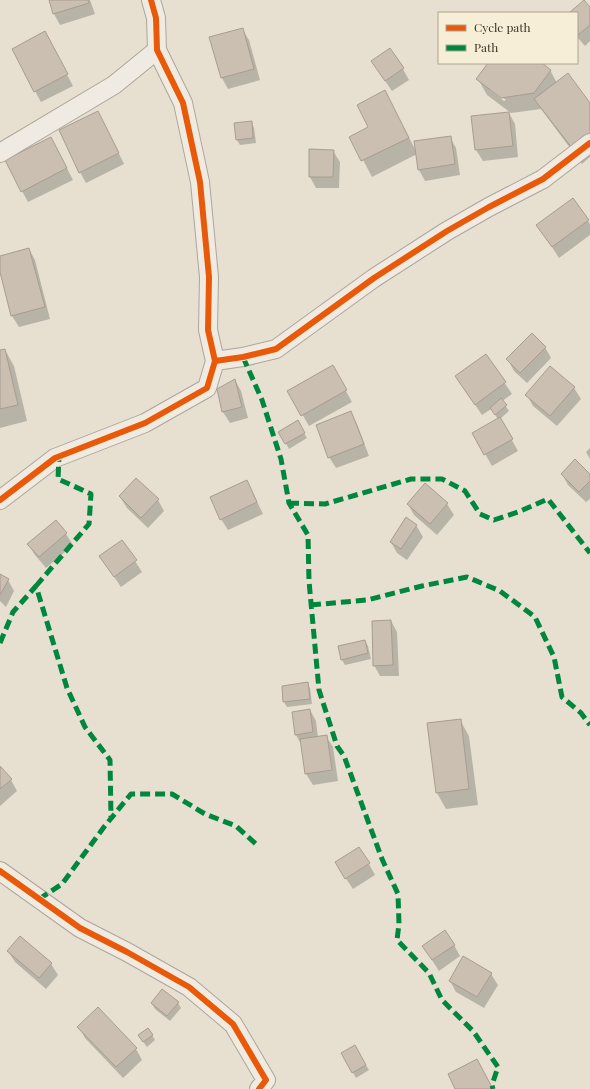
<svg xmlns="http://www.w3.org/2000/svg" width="590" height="1089" font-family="'Playfair Display',serif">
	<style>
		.shadow { fill: #0003; fill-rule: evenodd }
		.building { fill: #cbbfb2; stroke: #a89c90 }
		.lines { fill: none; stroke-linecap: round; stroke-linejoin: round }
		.minor-casing { stroke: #ada599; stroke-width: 20 }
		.minor { stroke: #efebe3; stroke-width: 18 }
		.quiet { stroke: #00873e; stroke-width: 5; stroke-dasharray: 10 5; stroke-linecap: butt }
		.cycleway-casing { stroke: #f7eed8; stroke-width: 8 }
		.cycleway { stroke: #e8590c; stroke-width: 6 }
	</style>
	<rect width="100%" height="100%" fill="#e7e0d1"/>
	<path class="shadow" d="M50,0h40l5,14 -35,11 -6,-11z
		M590,8v33l-5,5 -8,-9v-24h-7z
		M242,29l7,11 11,40 -32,9 -6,-11 -11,-40z
		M51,44l22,42 -32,16 -6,-11z
		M490,63h50l10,7 7,13 33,21v53l-8,7 -41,-55 -30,4 -24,-18 -9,-16zM490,88l16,12 -2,1 -14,-11z
		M403,69l6,11 -17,11 -13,-19z
		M385,92l31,59 34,-14 6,11 4,27 -35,6 -6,-11 -2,-16 -45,23 -21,-40 19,-9z
		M509,113l6,11 3,33 -35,4 -7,-11 -4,-33z
		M251,122l3,6 2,15 -16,2 -3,-5z
		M104,123l20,41 -38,19 -6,-11z
		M57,149l16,31 -45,22 -6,-11z
		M333,151l7,11 -1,26h-23l-6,-11z
		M572,200l18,24v11l-31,23 -21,-33z
		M29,249l6,11 15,59 -31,8 -7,-11 -12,-48v-11z
		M545,347l6,11 -24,25 -13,-12 -6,-11z
		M5,350l9,16 13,55 -27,7v-77z
		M486,355l26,39 -10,7 7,10 -9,8 18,32 -26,15 -19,-33 25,-14 -7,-10 -9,6 -19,-28z
		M332,366l20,36 -43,24 -20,-35z
		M235,380l6,11 7,27 -18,5 -7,-11 -5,-23z
		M574,388l7,11 -24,27 -24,-20 -6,-11z
		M351,413l6,11 12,32 -33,12 -7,-11z
		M297,422l10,16 -18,11 -9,-17z
		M590,448v11l-4,-7z
		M562,474l28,2v23l-4,3 -18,-17z
		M247,481l16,33 -35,16 -7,-11z
		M425,484l22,20 7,11 -17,20 -23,-20 -6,-11z
		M120,497l38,3 6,11 -16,17 -21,-20z
		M56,521l10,13 7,11 -27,23 -11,-13 -7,-11z
		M416,525l7,12 -16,23 -10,-7 -6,-11z
		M122,541l20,31 -21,15 -21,-31z
		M0,576l8,4 6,11 -8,16 -6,-6z
		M391,621l6,11 2,44h-19l-6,-11z
		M365,641l3,5 3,13 -26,6 -3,-5z
		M307,683l3,5 2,16 -25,3 -3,-5z
		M310,710l6,11 2,17 8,-2 7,11 5,34 -25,4 -7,-11 -4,-28 -6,-11z
		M460,720l9,16 9,69 -32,4 -9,-16 -9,-69z
		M0,768l11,12 6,11 -17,15z
		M369,864l6,11 -22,14 -10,-15z
		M21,937l30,27 7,11 -12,14 -31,-27 -7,-11z
		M454,945l6,11 -21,15 -9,-14z
		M491,974l7,11 -14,23 -28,-16 -6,-11z
		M178,1003l3,5 -11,13 -15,-12 -3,-5z
		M79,1027l57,22 6,11 -19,18 -38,-40z
		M152,1035l3,5 -8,7 -5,-7z
		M354,1046l15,24 -13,8 -14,-25z"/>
	<path class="building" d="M49,0h39l1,3 -36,11z
		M584,0l6,7v18l-12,10 -1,-22h-8z
		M243,28l11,41 -33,9 -12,-41z
		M45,31l23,43 -34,18 -22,-43z
		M390,48l14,20 -19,13 -14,-20z
		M488,63h54l9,7 -17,23 -33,5 -25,-19z
		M568,73l22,30v31l-18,14 -38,-49z
		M385,90l24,48 -48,23 -12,-24 19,-10 -11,-22z
		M98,111l21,42 -40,20 -20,-43z
		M509,112l4,34 -38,4 -4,-34z
		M252,121l1,17 -17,2 -2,-17z
		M451,136l4,28 -37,6 -4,-29z
		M51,137l16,31 -46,24 -16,-32z
		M309,149l25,1 -1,27h-24z
		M573,198l16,22 -37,27 -16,-22z
		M29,248l16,59 -34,9 -11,-44v-16z
		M532,333l14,14 -26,26 -14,-14z
		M5,349l13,56 -18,4v-59z
		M486,354l20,28 -31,23 -20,-29z
		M333,365l14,25 -46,26 -14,-25z
		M550,366l25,21 -25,29 -25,-21z
		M235,379l7,28 -20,5 -5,-23z
		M501,398l6,7 -12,10 -5,-7z
		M351,411l13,33 -36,14 -12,-33z
		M500,417l13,22 -29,16 -12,-22z
		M298,420l7,13 -20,11 -7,-12z
		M575,459l15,15v7l-11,11 -18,-18z
		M136,478l23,21 -18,19 -22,-22z
		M247,480l10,22 -37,18 -10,-23z
		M425,483l23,20 -18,21 -23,-20z
		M406,517l11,8 -16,24 -11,-7z
		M56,520l11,13 -28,24 -12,-13z
		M122,540l15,20 -23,17 -15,-21z
		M0,574l9,5 -9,16z
		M391,620l2,45 -20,1 -1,-45z
		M365,640l3,13 -27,7 -3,-14z
		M308,682l2,17 -27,3 -1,-16z
		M310,709l3,23 -18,3 -3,-23z
		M461,719l8,70 -33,4 -9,-70z
		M327,735l5,35 -27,4 -5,-35z
		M0,766l12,13 -12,10z
		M359,847l11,16 -25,16 -10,-17z
		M445,930l10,15 -23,15 -10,-14z
		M20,936l32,27 -13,15 -32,-27z
		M463,956l29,17 -15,24 -28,-16z
		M162,989l17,13 -12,14 -16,-13z
		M98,1007l39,41 -21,19 -39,-40z
		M148,1028l5,7 -10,7 -5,-7z
		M355,1045l11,20 -14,8 -11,-20z
		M477,1059l16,30h-38l-7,-15z"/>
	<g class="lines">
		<g class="minor-casing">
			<path id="minor" d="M0,153l114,-68 43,-35
				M215,361l28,-4 33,-8 98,-71 73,-47 42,-24 54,-28 47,-36
				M0,500l55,-42 90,-35 62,-35 8,-27 -7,-31 1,-53 -9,-95 -17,-79 -26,-53 -1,-32 -5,-18
				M0,871l80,57 47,24 62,35 44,37 33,56 -7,9"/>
		</g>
		<use href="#minor" class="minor"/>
		<path class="quiet" d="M243,357l19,43 19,59 8,44 19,32 1,46 10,109 18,56 7,10 38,103 16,35 1,30 -2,16 32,33 13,27 31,31 25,36 -6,18 1,4
			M289,503l36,1 86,-25h31l23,12 15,23 14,6 24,-8 30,-13 42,54
			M36,586l53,-62 2,-30 -33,-15 1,-22
			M311,605l56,-5 55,-14 45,-9 33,14 35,26 19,40 8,40 19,16 9,12
			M0,643l13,-31 23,-26 31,102 18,39 25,33 1,57
			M39,899l23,-15 42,-57 27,-33h41l33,20 31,12 20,18"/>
		<g class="cycleway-casing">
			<path id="cycleway" d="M215,361l28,-4 33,-8 98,-71 73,-47 42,-24 54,-28 47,-36
				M0,500l55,-42 90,-35 62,-35 8,-27 -7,-31 1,-53 -9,-95 -17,-79 -26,-53 -1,-32 -5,-18
				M0,871l80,57 47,24 62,35 44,37 33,56 -7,9"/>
		</g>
		<use href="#cycleway" class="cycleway"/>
	</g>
	<rect x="438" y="12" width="140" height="52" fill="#f7eed8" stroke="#ada18e"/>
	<rect x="446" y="25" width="20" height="6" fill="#e8590c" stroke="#ada18e"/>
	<text x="474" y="32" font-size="12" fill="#3d2e20">Cycle path</text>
	<rect x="446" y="45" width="20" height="6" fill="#00873e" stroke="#ada18e"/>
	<text x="474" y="52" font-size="12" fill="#3d2e20">Path</text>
</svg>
